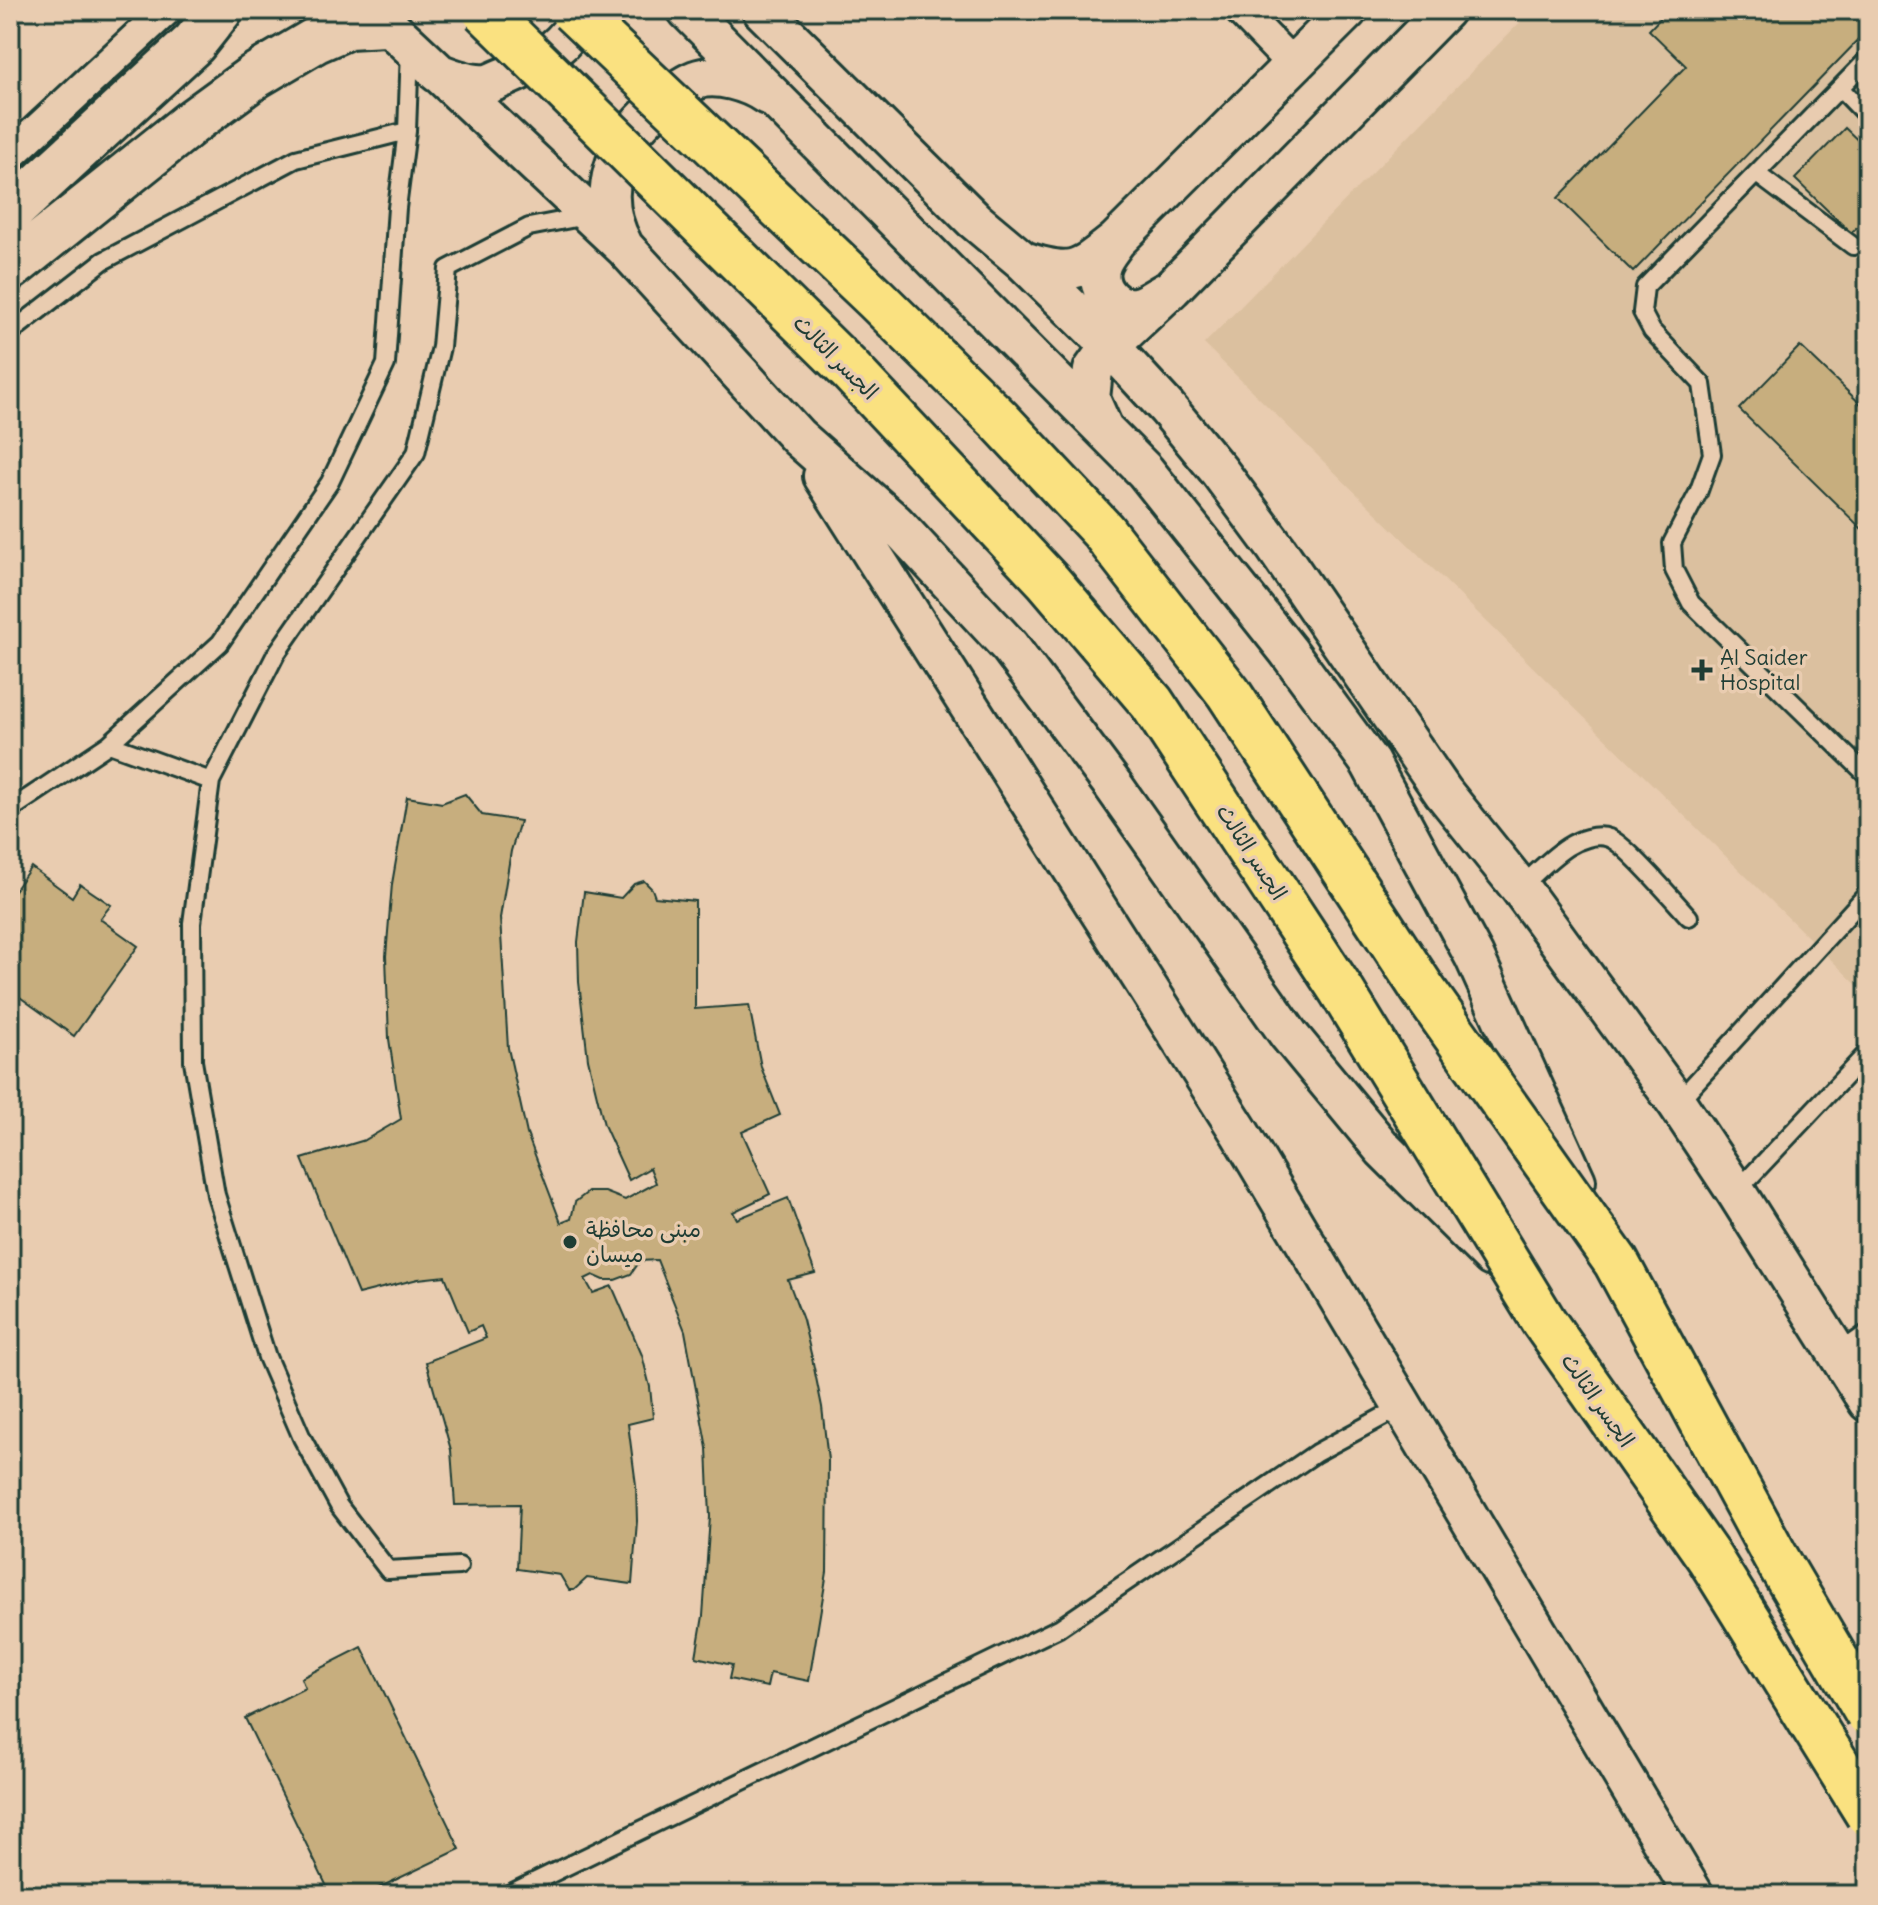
<svg xmlns="http://www.w3.org/2000/svg" width="1878" height="1905" font-family="Delius,'Playpen Sans Arabic',sans-serif">
	<style>
		.built { fill: #dbc09f }
		.building { fill: #c7ae7e; stroke: #1f3d34; stroke-width: 2 }
		.lines { fill: none; stroke-linecap: round; stroke-linejoin: round }
		.service-casing { stroke: #1f3d34; stroke-width: 22 }
		.minor-casing { stroke: #1f3d34; stroke-width: 36 }
		.tertiary-casing { stroke: #1f3d34; stroke-width: 44 }
		.secondary-casing { stroke: #1f3d34; stroke-width: 50 }
		.service { stroke: #e9ccb0; stroke-width: 16 }
		.minor { stroke: #e9ccb0; stroke-width: 30 }
		.tertiary { stroke: #e9ccb0; stroke-width: 38 }
		.secondary { stroke: #e9ccb0; stroke-width: 44 }
		.primary-bridge-casing { stroke: #1f3d34; stroke-width: 50; stroke-linecap: butt }
		.primary-bridge { stroke: #fae180; stroke-width: 44 }
		.poi-dot { fill: #1f3d34; stroke: #e9ccb0; stroke-width: 3 }
		.labels { text-anchor: middle; dominant-baseline: central; stroke-width: 7; stroke-linejoin: round; paint-order: stroke }
		.street-label { font-size: 22px; fill: #1f3d34; stroke: #e9ccb0 }
		.poi-label { font-size: 22px; fill: #1f3d34; stroke: #e9ccb0; text-anchor: start }
	</style>
	<rect width="100%" height="100%" fill="#e9ccb0"/>
	<filter id="ink" filterUnits="userSpaceOnUse"><feTurbulence type="fractalNoise" baseFrequency=".0125" numOctaves="2"/><feDisplacementMap in="SourceGraphic" scale="16" xChannelSelector="R" yChannelSelector="G"/><feConvolveMatrix kernelMatrix="1 2 1 2 8 2 1 2 1" color-interpolation-filters="sRGB"/></filter>
	<g filter="url(#ink)">
		<path class="built" d="M1532,10h336v986l-664,-652z"/>
		<path class="building" d="M1668,10h200v20l-235,242 -75,-74 128,-132 -37,-36z
			M1845,128l23,22v66l-17,17 -56,-54z
			M1800,346l68,65v124l-129,-126z
			M465,794l17,21 38,6 -9,30 -11,67 8,130 19,86 34,89 10,-4 4,-17 13,-10h17l20,8 31,-17 -6,-15 -21,12 -25,-55 -16,-66 -9,-77 -1,-40 6,-50 37,6 13,-14 10,-3 8,8 3,8 40,4v108l54,-4 12,62 19,48 -38,17 28,62 -37,18 4,7 51,-21 27,75 -27,7 15,40 9,38 10,49 6,53 -1,112 -18,109 -39,-8 -3,14 -38,-8 3,-14 -36,-8 7,-41 7,-99 -3,-69 -22,-117 -28,-71 -17,1 -9,13 -16,6h-11l-11,-5 -8,4 8,14 19,-7 30,69 8,32 3,31 -25,6 8,61 1,36 -5,63 -45,-6 -13,12h-5l-9,-15 -43,-6 3,-65 -65,1 -4,-55 -25,-88 60,-24 -5,-12 -13,6 -23,-56 -27,3 -60,15 -56,-135 63,-19 36,-21 -12,-80 -3,-83 6,-72 15,-87 35,6z
			M31,867l41,30 8,-13 31,21 -11,14 38,27 -64,90 -64,-46v-94z
			M362,1647l98,202 -96,46h-33l-86,-177 60,-30 -4,-10z"/>
		<g class="lines">
			<g class="service-casing">
				<path id="service" d="M1868,59l-223,228 -3,25 10,19 50,53 10,70 -14,39 -26,50 2,27 17,33 177,173
					M1840,88l28,29
					M1757,174l96,72
					M10,333l93,-72 193,-102 111,-28
					M109,744l102,37
					M10,810l99,-66 111,-101 110,-161 56,-118 11,-156 10,-77 3,-81
					M1520,888c15,-14 30,-30 47,-41 11,-7 29,-14 42,-9 16,5 65,63 80,79
					M1677,1103l191,-210
					M1736,1192l132,-140
					M459,1566l-71,4 -49,-64 -37,-68 -35,-81 -51,-162 -23,-134 -1,-138 19,-142 65,-127 140,-201 25,-106 7,-78 81,-42 57,-11
					M507,1895l552,-267 257,-175 85,-46"/>
			</g>
			<g class="minor-casing">
				<path id="minor" d="M1240,10l53,55
					M10,155l156,-145
					M1841,1360l27,-19"/>
			</g>
			<g class="tertiary-casing">
				<path id="tertiary" d="M372,10l253,238 173,189 97,86 115,124 103,138 176,250 94,114 109,108
					M687,10l458,461 143,180 82,112 104,193 102,225
					M762,10l212,210 49,41 87,85 57,62 52,63 57,77 167,244 77,96 157,215 59,89 132,210
					M438,73c15,6 33,13 49,11 6,-1 12,-5 18,-7 35,-14 63,-33 80,-67
					M1116,241c-6,9 -14,17 -16,28 -4,20 14,41 35,38 10,-1 20,-9 29,-14
					M623,245c-28,-52 -9,-101 33,-137 12,-11 25,-22 40,-28 20,-8 54,3 71,15
					M1023,261c49,16 54,11 93,-20l232,-231
					M1102,426l-12,-27 3,-29 17,-24 62,-58 273,-278
					M823,476l417,657 454,762"/>
			</g>
			<g class="secondary-casing">
				<path id="secondary" d="M10,212l184,-169 26,-33
					M10,268l182,-146 63,-46 61,-36 32,-14 37,-2"/>
			</g>
			<use href="#service" class="service"/>
			<use href="#minor" class="minor"/>
			<use href="#tertiary" class="tertiary"/>
			<use href="#secondary" class="secondary"/>
			<g class="primary-bridge-casing">
				<path id="primary-bridge" d="M484,10l365,359 199,212 104,122 189,287 203,332 166,237 158,255
					M572,10l304,289 123,121 104,111 125,161 196,299 192,271 159,294 93,158"/>
			</g>
			<use href="#primary-bridge" class="primary-bridge"/>
		</g>
	</g>
	<g class="poi-dot">
		<path d="M1698 658h8v8h8v8h-8v8h-8v-8h-8v-8h8z"/>
		<circle cx="570" cy="1242" r="8"/>
	</g>
	<g class="labels">
		<g class="street-label">
			<text transform="translate(836 357) rotate(45)">الجسر الثالث</text>
			<text transform="translate(1252 852) rotate(57)">الجسر الثالث</text>
			<text transform="translate(1598 1400) rotate(55)">الجسر الثالث</text>
		</g>
		<g class="poi-label">
			<text x="1720" y="657">ِAl Saider<tspan x="1720" dy="25">Hospital</tspan></text>
			<text x="586" y="1229">مبنى محافظة<tspan x="586" dy="25">ميسان</tspan></text>
		</g>
	</g>
	<rect width="1878" height="1905" fill="none" stroke="#e9ccb0" stroke-width="40"/>
	<rect x="20" y="20" width="1838" height="1865" fill="none" stroke="#1f3d34" stroke-width="3" filter="url(#ink)"/>
</svg>
